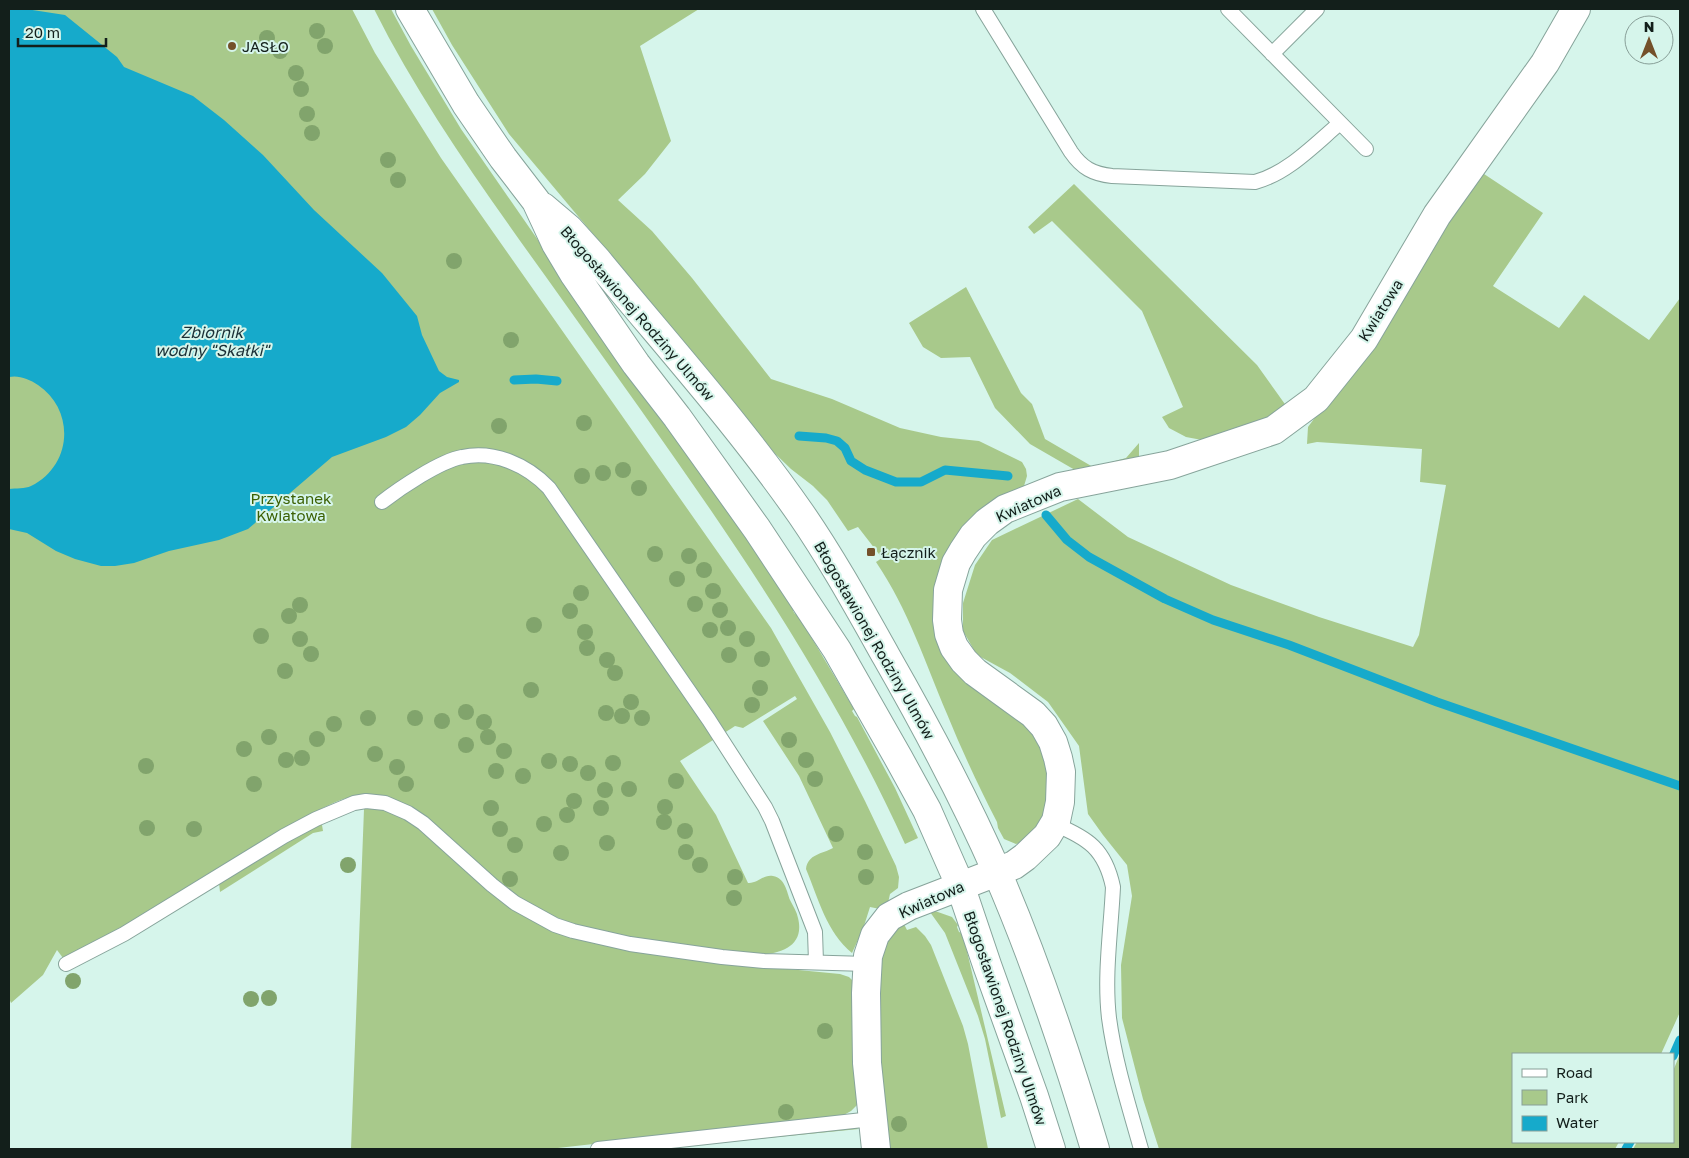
<svg xmlns="http://www.w3.org/2000/svg" width="1689" height="1158" font-family="'Golos Text',sans-serif">
	<style>
		.green { fill: #a8c98b }
		.water { fill: #16aacb }
		.lines { fill: none; stroke-linecap: round; stroke-linejoin: round }
		.stream { stroke: #16aacb; stroke-width: 9 }
		.service-casing { stroke: #87a49b; stroke-width: 16 }
		.minor-casing { stroke: #87a49b; stroke-width: 30 }
		.secondary-casing { stroke: #87a49b; stroke-width: 30 }
		.service { stroke: #fff; stroke-width: 14 }
		.minor { stroke: #fff; stroke-width: 28 }
		.secondary { stroke: #fff; stroke-width: 28 }
		.tree { fill: #81a46c }
		.poi-dot { fill: #74502a; stroke: #d6f5eb; stroke-width: 2 }
		.labels { text-anchor: middle; dominant-baseline: central; stroke-width: 4; stroke-linejoin: round; paint-order: stroke }
		.poi-label { font-size: 15px; fill: #131f1b; stroke: #d6f5eb; text-anchor: start }
		.street-label { font-size: 15px; fill: #131f1b; stroke: #d6f5eb }
		.park-label { font-size: 15px; fill: #3c6104; stroke: #d6f5eb }
		.water-label { font-size: 16px; font-style: italic; fill: #1a2f36; stroke: #d6f5eb }
	</style>
	<rect width="100%" height="100%" fill="#d6f5eb"/>
	<path class="green" d="M9,9h343l23,44 66,105 330,470 59,104 35,69 31,65 3,11 -1,11 -8,6 -2,9 -8,6 -10,-2 -7,22 -11,24c-25,-20 -34,-55 -46,-84 2,-15 16,-15 27,-21l-34,-72 -36,-55 34,-22 -2,-3 -52,32 -8,-2 -3,2 -52,33 36,54 32,68c9,1 16,-9 25,-7 12,2 14,16 17,24 3,6 7,12 8,18 8,32 -25,38 -48,36 -59,-8 -128,-12 -184,-33 -17,-6 -33,-15 -48,-24 -48,-28 -99,-111 -159,-102 -30,4 -70,34 -97,50 -65,39 -130,80 -199,113l-6,-8 -14,25 -32,28 -2,-5z
		M374,9h17l20,37 50,83 88,127 195,275 50,77 -1,3 2,3 3,1 56,94 -2,2 3,5 2,1 38,71 23,50 -13,6c-88,-194 -216,-366 -339,-539 -67,-94 -140,-192 -192,-296z
		M432,9h267l-59,37 31,95 -26,33 -27,26 34,31 40,47 79,101 61,20 68,29 41,9 38,4 43,21 4,7 1,7 -3,10 -73,61 -10,18 -5,16 -3,20 2,19 92,104 19,32 4,41 -9,28 -17,16 -8,3 -12,-5 -6,-11 -1,-6c-18,-35 -35,-71 -50,-108 -22,-52 -39,-105 -71,-152l6,-4 -24,-31 -10,4 -21,-31 -14,-14 -22,-17 -28,-27 -15,-22 -60,-73 -179,-213 -57,-89z
		M1481,172l62,41 -50,73 66,42 25,-33 65,45 31,-42v714l-19,42h-148v88h106l-4,7h-456l-16,-50 -21,-81 -1,-53 11,-69 -5,-31 -24,-30 -15,-21 -9,-68 -31,-44 -38,-29 -33,-18 -14,-24v-28l12,-38 17,-25 86,-41 50,38 103,48 88,32 94,30 6,-12 27,-150 -26,-3 2,-33 -105,-7 -10,2 1,-17 59,-80z
		M1074,184l183,181 30,42 -28,15 -57,18 -16,-3 -17,-9 -7,-11 21,-10 -41,-96 -90,-90 -18,13 -6,-7z
		M966,287l55,106 11,11 13,35 48,28 33,-9 13,-15v19l-50,11 -14,-3 -45,-26 -35,-36 -25,-51 -29,1 -18,-11 -14,-24z
		M364,809h17l12,3 22,13 114,93 218,47 93,9 9,3 4,4 7,121 -9,9 -9,5 -293,33h-198z
		M318,825h4l1,6 -10,2 -93,59 -1,-9 65,-40z
		M935,911l17,6 6,8 -1,2 2,5 3,1 3,10 41,173 -5,2 -16,-79 -7,-23 -33,-83 -15,-21z
		M904,924l3,6 9,-3 9,9 6,9 32,81 5,18 20,105h-102l-7,-59v-136l15,-24z
		M1680,1054v95h-47l4,-7h36v-71z
		M854,1127l5,2 -182,18 -1,2h-24z"/>
	<path class="water" d="M26,9l39,6 52,42 7,10 69,29 31,24 39,35 51,55 68,63 35,43 5,19 17,36 8,6 12,3v2l-19,11 -20,22 -14,12 -20,10 -54,20 -84,72 -29,11 -50,11 -35,12 -19,3h-14l-26,-7 -19,-8 -29,-18 -18,-4v-40c7,-1 16,0 22,-3 42,-21 44,-76 7,-101 -9,-6 -19,-10 -29,-8v-367z"/>
	<g class="lines">
		<path class="stream" d="M514,380l22,-1 21,2
			M799,436l27,2 11,3 8,7 6,13 14,9 31,12h25l24,-12 63,6
			M1046,515l21,25 22,17 76,42 48,21 76,25 148,57 243,84
			M1673,1056l7,-16
			M1626,1149l4,-7"/>
		<g class="service-casing">
			<path id="service" d="M983,9l88,143c11,16 22,22 41,24l143,6c33,-9 59,-37 85,-59
				M1228,9l138,140
				M1272,54l45,-45
				M382,502c18,-14 58,-41 80,-45 32,-7 65,8 87,31l160,232 56,87 7,14 43,111 1,30
				M1054,824c34,14 51,25 59,63 -2,43 -9,88 -4,131 6,45 20,88 32,131
				M66,964l58,-30 160,-98 32,-17 38,-16 12,-2 19,2 23,10 15,10 69,62 23,18 40,22 18,6 57,13 92,13 42,4 103,3
				M598,1149l274,-30"/>
		</g>
		<g class="minor-casing">
			<path id="minor" d="M876,1149l-9,-86 -1,-70 2,-37 7,-21 14,-18 20,-11 88,-34 17,-7 11,-8 22,-21 9,-15 4,-19 1,-30 -3,-14 -5,-16 -9,-16 -11,-12 -58,-42 -11,-11 -10,-14 -5,-13 -2,-14 1,-30 8,-27 7,-12 10,-15 14,-14 18,-13 55,-22 110,-22 104,-35 42,-31 48,-60 73,-124 108,-152 31,-54"/>
		</g>
		<g class="secondary-casing">
			<path id="secondary" d="M410,9l56,95 37,54 33,43 20,43 18,30 62,90 41,53 80,112 80,121 62,109 28,51 33,75 27,80 47,131 17,53
				M543,207l26,22 28,31c69,84 142,165 204,254 31,45 58,94 85,142 40,70 78,141 111,216 39,90 70,183 98,277"/>
		</g>
		<use href="#service" class="service"/>
		<use href="#minor" class="minor"/>
		<use href="#secondary" class="secondary"/>
	</g>
	<g class="tree">
		<circle cx="317" cy="31" r="8"/>
		<circle cx="267" cy="38" r="8"/>
		<circle cx="325" cy="46" r="8"/>
		<circle cx="280" cy="51" r="8"/>
		<circle cx="296" cy="73" r="8"/>
		<circle cx="301" cy="89" r="8"/>
		<circle cx="307" cy="114" r="8"/>
		<circle cx="312" cy="133" r="8"/>
		<circle cx="388" cy="160" r="8"/>
		<circle cx="398" cy="180" r="8"/>
		<circle cx="454" cy="261" r="8"/>
		<circle cx="511" cy="340" r="8"/>
		<circle cx="584" cy="423" r="8"/>
		<circle cx="499" cy="426" r="8"/>
		<circle cx="623" cy="470" r="8"/>
		<circle cx="603" cy="473" r="8"/>
		<circle cx="582" cy="476" r="8"/>
		<circle cx="639" cy="488" r="8"/>
		<circle cx="655" cy="554" r="8"/>
		<circle cx="689" cy="556" r="8"/>
		<circle cx="704" cy="570" r="8"/>
		<circle cx="677" cy="579" r="8"/>
		<circle cx="713" cy="591" r="8"/>
		<circle cx="581" cy="593" r="8"/>
		<circle cx="695" cy="604" r="8"/>
		<circle cx="300" cy="605" r="8"/>
		<circle cx="720" cy="610" r="8"/>
		<circle cx="570" cy="611" r="8"/>
		<circle cx="289" cy="616" r="8"/>
		<circle cx="534" cy="625" r="8"/>
		<circle cx="728" cy="628" r="8"/>
		<circle cx="710" cy="630" r="8"/>
		<circle cx="585" cy="632" r="8"/>
		<circle cx="261" cy="636" r="8"/>
		<circle cx="300" cy="639" r="8"/>
		<circle cx="747" cy="639" r="8"/>
		<circle cx="587" cy="648" r="8"/>
		<circle cx="311" cy="654" r="8"/>
		<circle cx="729" cy="655" r="8"/>
		<circle cx="762" cy="659" r="8"/>
		<circle cx="607" cy="660" r="8"/>
		<circle cx="285" cy="671" r="8"/>
		<circle cx="615" cy="673" r="8"/>
		<circle cx="760" cy="688" r="8"/>
		<circle cx="531" cy="690" r="8"/>
		<circle cx="631" cy="702" r="8"/>
		<circle cx="752" cy="705" r="8"/>
		<circle cx="466" cy="712" r="8"/>
		<circle cx="606" cy="713" r="8"/>
		<circle cx="622" cy="716" r="8"/>
		<circle cx="368" cy="718" r="8"/>
		<circle cx="415" cy="718" r="8"/>
		<circle cx="642" cy="718" r="8"/>
		<circle cx="442" cy="721" r="8"/>
		<circle cx="484" cy="722" r="8"/>
		<circle cx="334" cy="724" r="8"/>
		<circle cx="269" cy="737" r="8"/>
		<circle cx="488" cy="737" r="8"/>
		<circle cx="317" cy="739" r="8"/>
		<circle cx="789" cy="740" r="8"/>
		<circle cx="466" cy="745" r="8"/>
		<circle cx="244" cy="749" r="8"/>
		<circle cx="504" cy="751" r="8"/>
		<circle cx="375" cy="754" r="8"/>
		<circle cx="302" cy="758" r="8"/>
		<circle cx="286" cy="760" r="8"/>
		<circle cx="806" cy="760" r="8"/>
		<circle cx="549" cy="761" r="8"/>
		<circle cx="613" cy="763" r="8"/>
		<circle cx="570" cy="764" r="8"/>
		<circle cx="146" cy="766" r="8"/>
		<circle cx="397" cy="767" r="8"/>
		<circle cx="496" cy="771" r="8"/>
		<circle cx="588" cy="773" r="8"/>
		<circle cx="523" cy="776" r="8"/>
		<circle cx="815" cy="779" r="8"/>
		<circle cx="676" cy="781" r="8"/>
		<circle cx="254" cy="784" r="8"/>
		<circle cx="406" cy="784" r="8"/>
		<circle cx="629" cy="789" r="8"/>
		<circle cx="605" cy="790" r="8"/>
		<circle cx="574" cy="801" r="8"/>
		<circle cx="665" cy="807" r="8"/>
		<circle cx="491" cy="808" r="8"/>
		<circle cx="601" cy="808" r="8"/>
		<circle cx="567" cy="815" r="8"/>
		<circle cx="664" cy="822" r="8"/>
		<circle cx="544" cy="824" r="8"/>
		<circle cx="147" cy="828" r="8"/>
		<circle cx="194" cy="829" r="8"/>
		<circle cx="500" cy="829" r="8"/>
		<circle cx="685" cy="831" r="8"/>
		<circle cx="836" cy="834" r="8"/>
		<circle cx="607" cy="843" r="8"/>
		<circle cx="515" cy="845" r="8"/>
		<circle cx="686" cy="852" r="8"/>
		<circle cx="865" cy="852" r="8"/>
		<circle cx="561" cy="853" r="8"/>
		<circle cx="348" cy="865" r="8"/>
		<circle cx="700" cy="865" r="8"/>
		<circle cx="735" cy="877" r="8"/>
		<circle cx="866" cy="877" r="8"/>
		<circle cx="510" cy="879" r="8"/>
		<circle cx="734" cy="898" r="8"/>
		<circle cx="73" cy="981" r="8"/>
		<circle cx="269" cy="998" r="8"/>
		<circle cx="251" cy="999" r="8"/>
		<circle cx="825" cy="1031" r="8"/>
		<circle cx="786" cy="1112" r="8"/>
		<circle cx="899" cy="1124" r="8"/>
	</g>
	<g class="poi-dot">
		<circle cx="232" cy="46" r="5"/>
		<rect x="866" y="547" width="10" height="10" rx="2.5"/>
	</g>
	<g class="labels">
		<g class="poi-label">
			<text x="242" y="46">JASŁO</text>
			<text x="881" y="552">Łącznik</text>
		</g>
		<g class="street-label">
			<text transform="translate(1380 310) rotate(-58)">Kwiatowa</text>
			<text transform="translate(638 313) rotate(49)">Błogosławionej Rodziny Ulmów</text>
			<text transform="translate(1028 503) rotate(-24)">Kwiatowa</text>
			<text transform="translate(875 640) rotate(60)">Błogosławionej Rodziny Ulmów</text>
			<text transform="translate(931 899) rotate(-24)">Kwiatowa</text>
			<text transform="translate(1006 1018) rotate(71)">Błogosławionej Rodziny Ulmów</text>
		</g>
		<g class="park-label">
			<text x="291" y="498">Przystanek<tspan x="291" dy="17">Kwiatowa</tspan></text>
		</g>
		<g class="water-label">
			<text x="212" y="332">Zbiornik<tspan x="212" dy="18">wodny "Skałki"</tspan></text>
		</g>
	</g>
	<rect width="1689" height="1158" fill="none" stroke="#131f1b" stroke-width="20"/>
	<rect x="1512" y="1053" width="162" height="90" fill="#d6f5eb" stroke="#889f98"/>
	<rect x="1522" y="1069" width="25" height="8" fill="#ffffff" stroke="#889f98"/>
	<text x="1556" y="1078" font-size="15" fill="#131f1b">Road</text>
	<rect x="1522" y="1090" width="25" height="15" fill="#a8c98b" stroke="#889f98"/>
	<text x="1556" y="1103" font-size="15" fill="#131f1b">Park</text>
	<rect x="1522" y="1116" width="25" height="15" fill="#16aacb" stroke="#889f98"/>
	<text x="1556" y="1128" font-size="15" fill="#131f1b">Water</text>
	<g transform="translate(1649 40)"><circle r="24" fill="#d6f5eb" stroke="#889f98"/>
	<path d="M0-4L9 19L0 12L-9 19Z" fill="#74502a"/>
	<text y="-8" font-size="14" font-weight="bold" text-anchor="middle" fill="#131f1b">N</text>
	</g>
	<path d="M18 38v8h88v-8" fill="none" stroke="#131f1b" stroke-width="2.5"/>
	<text x="25" y="38" font-size="15" fill="#131f1b" stroke="#d6f5eb" stroke-width="4" paint-order="stroke">20 m</text>
</svg>
